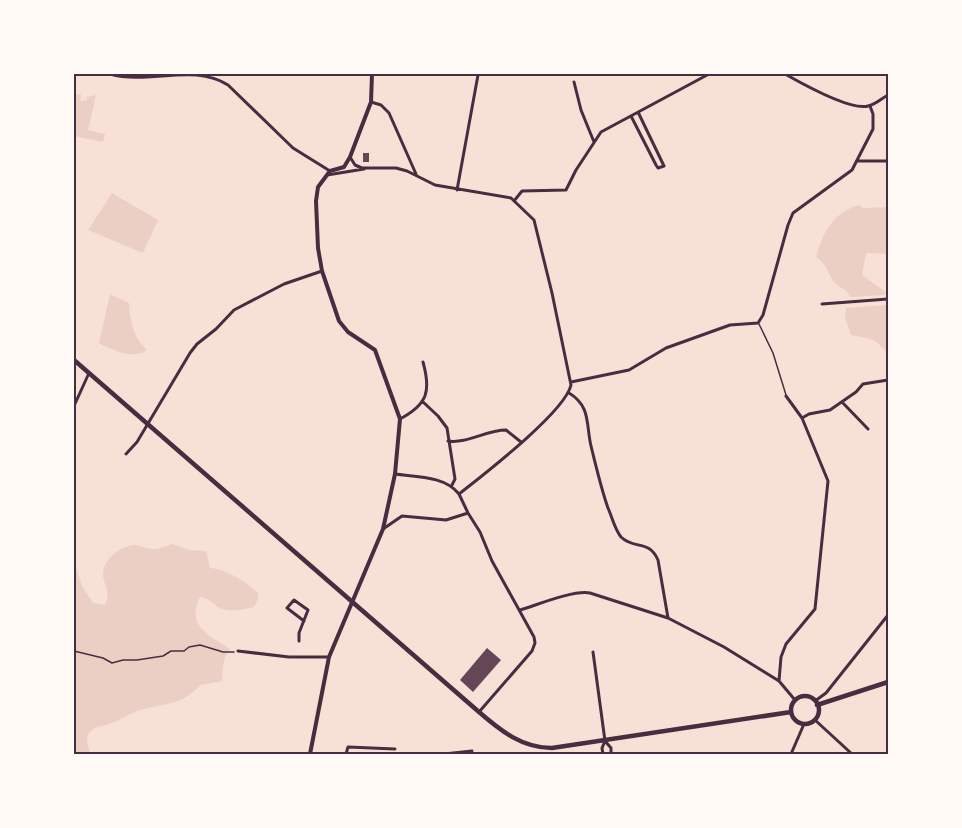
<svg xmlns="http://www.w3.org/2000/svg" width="962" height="828" font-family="Bitter,serif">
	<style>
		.green { fill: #ebcfc5 }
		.building { fill: #644757 }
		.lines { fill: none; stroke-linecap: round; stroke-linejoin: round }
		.path { stroke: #4a2c40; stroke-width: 1.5 }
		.service { stroke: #4a2c40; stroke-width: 1.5 }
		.minor { stroke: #4a2c40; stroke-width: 3 }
		.tertiary { stroke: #4a2c40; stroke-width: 3 }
		.secondary { stroke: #4a2c40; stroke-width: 4 }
		.primary { stroke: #4a2c40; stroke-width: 4.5 }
		.neatline { fill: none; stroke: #4a2c40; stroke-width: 2 }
	</style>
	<rect width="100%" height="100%" fill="#f7e1d7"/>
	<path class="green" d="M77,94h4l-1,7 7,-1v-3l9,-2 -8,35 17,4 -2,8 -29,-6v-40z
		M112,193l46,27 -15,33 -55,-23z
		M858,205l6,3 24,-1v47l-22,-1 -4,22 25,18 -3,2 -34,2c-3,-8 -8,-8 -14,-13 -9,-9 -6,-17 -20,-27 8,-26 15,-42 42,-52z
		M110,294l19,9c1,18 4,34 18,47 -13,10 -35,0 -48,-7z
		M886,305l2,2v47c-14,-17 -17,-15 -37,-19l-6,-17 1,-10z
		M172,544l17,6 17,1 4,17c17,1 36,14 48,25v6l-4,8c-10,2 -22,6 -32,2 -8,-3 -12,-11 -22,-12 -15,30 11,39 30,52 -8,8 -7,22 -8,32l-22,4c-18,21 -35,18 -59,25 -12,3 -24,12 -34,15 -6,1 -13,2 -17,7 -6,6 -1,15 0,22h-16v-188l3,4 5,16 11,17 12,2c7,-15 -2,-19 -2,-31 0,-15 18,-29 32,-29 6,1 12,4 19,4 6,0 12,-3 18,-5z"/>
	<path class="building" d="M363,153h6v9h-6z
		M487,648l14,12 -28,32 -13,-12z"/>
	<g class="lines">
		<path class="path" d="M74,651l29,7 9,5 11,-3h14l26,-4 8,-5h13l5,-4 11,-2 23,7h11"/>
		<path class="service" d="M759,324l14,29 13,42"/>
		<path class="minor" d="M574,82l7,28 13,32
			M371,102l10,3 8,8 27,61
			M631,116l25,49 2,3 6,-2 -26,-54
			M350,157l5,8 7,3h34l11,3 28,14 76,13 23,22 18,73 19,92c-6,27 -88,90 -112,109 -14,-18 -42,-17 -64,-20
			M857,161h31
			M327,175l37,-6
			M457,190l21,-115
			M514,201l8,-10 44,-1 10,-20 25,-38 108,-58
			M822,304l66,-5
			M571,382l58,-12 37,-22 64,-23 28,-2 5,-8 25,-90 5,-12 59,-43 21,-41v-15l-3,-8
			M569,393c22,13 17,32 22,53 5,20 10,42 17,62 4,9 7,22 13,29 13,13 28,2 37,23l10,58
			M422,401l16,15 9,12 8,51 -3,6
			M842,402l26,27
			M74,406l15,-33
			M802,418l7,-4 21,-4 26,-18 7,-8 25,-4
			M400,419c28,-15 31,-28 23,-57
			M448,441c19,3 38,-11 58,-11l15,12
			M126,454l11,-12 53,-89 7,-9 19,-15 18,-19 50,-26 38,-13
			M459,494l9,19 12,19 12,29 42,76 1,6 -3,8 -53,61
			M383,529l19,-13 44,4 22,-7
			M520,610c17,-5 53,-20 70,-17l78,25 56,29 55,34 16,19
			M299,641v-8l9,-23 -14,-10 -7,8 17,13
			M238,651l51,6h40
			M593,652l12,89 6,7v6
			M779,681l2,-24 5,-13 29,-35 13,-128 -26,-63 -16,-22
			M815,701l11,-8 62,-78
			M815,720l37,34
			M346,754l2,-7 47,2
			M444,754l28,-3
			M603,754l-1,-6 3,-7"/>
		<path class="tertiary" d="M110,74c39,11 84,-11 118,11l65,63 37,23
			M785,74c16,9 65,37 83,32 7,-1 14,-8 20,-11
			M791,754l13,-30"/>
		<path class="secondary" d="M310,754l19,-97 54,-128 12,-55 5,-55 -25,-69 -27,-18 -9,-11 -17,-50 -4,-23 -2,-47 2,-14 12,-16 14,-4 6,-10 21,-55 1,-28"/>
		<path class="primary" d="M74,360l405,352c22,19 43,36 73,36l239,-36
			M791 710a14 14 0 1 1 28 0a14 14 0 1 1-28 0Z
			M817,705l71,-23"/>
	</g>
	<rect width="962" height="828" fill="none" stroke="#fffaf5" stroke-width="150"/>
	<rect x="75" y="75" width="812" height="678" class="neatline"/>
</svg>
